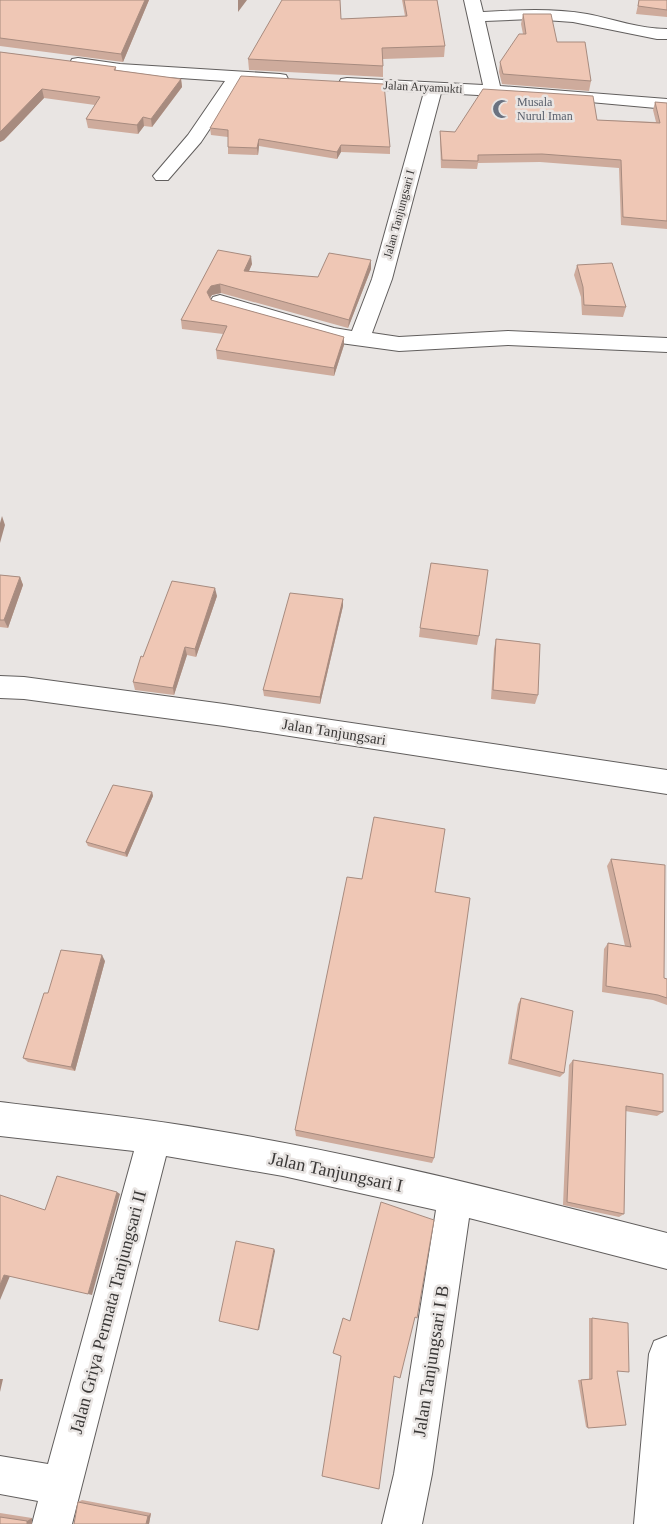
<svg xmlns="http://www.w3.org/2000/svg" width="667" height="1524" font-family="'Times New Roman',serif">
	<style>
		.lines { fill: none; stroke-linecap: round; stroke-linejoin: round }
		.minor-casing { stroke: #615e5d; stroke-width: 2 }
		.minor { fill: #fff; fill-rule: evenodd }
		.wall { fill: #ceab9c }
		.shaded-wall { fill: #a78b7f }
		.building { fill: #efc7b5; stroke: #a78b7f }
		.labels { text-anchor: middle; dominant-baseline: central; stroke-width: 5; stroke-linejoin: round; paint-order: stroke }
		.far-street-label { font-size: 12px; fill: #3a3837; stroke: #e9e5e3 }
		.far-worship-label { font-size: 12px; fill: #5b616d; stroke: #e9e5e3; text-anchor: start }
		.street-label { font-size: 15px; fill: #3a3837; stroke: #e9e5e3 }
		.near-street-label { font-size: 18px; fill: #3a3837; stroke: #e9e5e3 }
	</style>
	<rect width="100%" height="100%" fill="#e9e5e3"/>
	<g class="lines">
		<g class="minor-casing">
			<path id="minor" d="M464,0h16l3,12c35,-2 69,-4 104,2 27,5 52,15 80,15v10h-10l-84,-17 -42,-3 -46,2 15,65 167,13v10l-99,-9 -127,-7 -49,186 -20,54 27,4 109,-6 159,7v14l-159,-7 -109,6 -66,-9 -120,-35 -3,-5 3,-5 7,-2 114,33 18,3 20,-52 52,-187 -77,-4 -6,-1 -2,-4 2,-4 6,-1 136,7z
				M78,58l42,6 160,10 6,1 2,4 -2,4 -6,1 -39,-2 -40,60 -33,38h-12l-3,-4 35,-41 37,-54 -105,-7 -48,-7 -2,-4 2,-4z
				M0,676l24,1 200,27 443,66v24l-443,-68 -200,-27 -24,-1z
				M0,1102c73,9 145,16 218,29 152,25 300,64 449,102v36l-198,-51 -37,256 -10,50h-40l12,-50 42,-264 -153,-34 -117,-20 -94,368h-40l6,-23 -38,-7v-38l48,8 86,-313 -134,-15z
				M667,1336v188h-33l15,-170 5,-13z"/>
		</g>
		<use href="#minor" class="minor"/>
	</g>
	<path class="wall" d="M0,0h149l-26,62 -123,-16z
		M402,0h35l8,46 -1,11 -61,2v18l-134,-7 -1,-11 93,-40 64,-3z
		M639,0h28v17l-31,-3z
		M523,14l34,28 34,39 -2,10 -87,-7 -3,-12 1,-10 23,-28 -2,-10z
		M0,52l116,15v3l65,9 1,8 -30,40 -8,-1 -6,8 -50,-6 -2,-9 9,-14 -51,-7 -40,42 -4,2z
		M655,102l12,1v126l-46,-4 -2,-57 -79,-6 -62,1 -1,6 -36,-1 -1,-29v-8l15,1 142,-12 59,2 -3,-12z
		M210,128l180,19v7l-49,-2 -4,7 -78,-13 -1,9 -30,-1v-17l-17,-2z
		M218,250l34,14 -3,7 69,6 53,-8 -23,59 -127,-35 -9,2 -2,3 1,2 133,37v8l-10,31 -117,-17 -1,-9 7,-16 -41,-5 -1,-9z
		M577,265l49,42 -3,10 -41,-2 -1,-18 -7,-22z
		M0,575l20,2 3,8 -15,43 -8,-1z
		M217,596l-21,61 -9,-2 -13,40 -39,-5 -2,-8 10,-25z
		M343,599v7l-23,98 -56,-8 -1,-6z
		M420,628l59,8 -2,9 -58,-8z
		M496,639l42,56 -3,9 -44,-5 3,-50z
		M152,792l1,4 -26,61 -39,-11 -2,-4z
		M611,859l53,119 3,1v26l-14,-5 -51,-8 2,-43 4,-6 17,3 -18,-80z
		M435,892l-1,266 -2,5 -136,-27 -1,-6z
		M105,961l-30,110 -47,-9 -5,-4 25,-65z
		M521,998l43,75 -4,4 -52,-13 10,-60z
		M573,1060l90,52 -6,4 -32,-5 -1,103 -5,3 -56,-12 6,-140z
		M589,1318h3l25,53 -29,57 -2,-1 -8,-47 11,-1z
		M82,1500l69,13 -2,11h-75l4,-22z
		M0,1513l32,5v6h-32z"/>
	<path class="shaded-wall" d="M145,0h4l-26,62 -2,-8z
		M238,0h9l-9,12z
		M181,79l1,8 -30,40 -1,-8z
		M42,89l2,9 -40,42 -4,2v-10z
		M143,117l1,9 -6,8 -1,-9z
		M259,139v7l-1,9 -1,-7z
		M341,145v7l-4,7v-7z
		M251,256l1,8 -7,16 -1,-9z
		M371,260v9l-23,59 1,-8z
		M220,284l1,9 -9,2 -4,6 -1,-9 4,-6z
		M344,337v8l-10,31v-8z
		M2,516l3,9 -5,18v-20z
		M20,577l3,8 -15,43 -4,-8z
		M215,588l2,8 -21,61 -1,-8z
		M343,599v7l-23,98v-7z
		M185,647l2,8 -13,40 -1,-7z
		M152,792l1,4 -26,61 -2,-4z
		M102,955l3,6 -30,110 -4,-4z
		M117,1192l3,2 -28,101 -4,-1z
		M274,1249l1,2 -16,79h-1z
		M4,1275l6,1 -10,24v-15z
		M0,1379h3l-3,13z
		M151,1513l-2,11h-3l2,-8z
		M32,1518v6h-5v-3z"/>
	<path class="building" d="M0,0h145l-24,54 -121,-16z
		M282,0h58l1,19 66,-3 -3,-16h33l8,46 -63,2 1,18 -135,-7z
		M639,0h28v10l-29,-4z
		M523,14h28l6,28h28l6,39 -88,-7 -3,-12 19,-28h7z
		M0,52l116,15 -2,3 67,9 -30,40 -8,-2 -6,8 -51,-6 14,-22 -58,-8 -42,43z
		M241,76l143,8 6,63 -49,-2 -4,7 -78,-13 -2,9 -29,-1v-17l-18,-2z
		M483,89l110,7 4,24 63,3 -5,-21 12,1v118l-44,-4 -2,-57 -79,-6 -64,1v6l-36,-1 -2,-29 15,1z
		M218,250l33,6 -7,15 74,6 11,-24 42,7 -22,60 -129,-36 -9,2 -4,6 4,8 133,37 -10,31 -118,-18 11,-24 -46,-6z
		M612,263l14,44 -42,-2 -1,-18 -6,-22z
		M431,563l57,7 -9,66 -59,-8z
		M0,575l20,2 -16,43h-4z
		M172,581l43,7 -20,61 -10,-2 -12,41 -40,-6 8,-26 2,1z
		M290,593l53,6 -23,98 -57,-7z
		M496,639l44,5 -2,51 -45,-5z
		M113,785l39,7 -27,61 -39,-11z
		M374,817l71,12 -10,63 35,6 -36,260 -139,-28 52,-253 15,2z
		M611,859l54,6 -1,113 3,1v19l-9,-3 -52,-9 2,-43 23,4z
		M61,950l41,5 -31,112 -48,-9 21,-65h4z
		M521,998l52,13 -9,62 -53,-14z
		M573,1060l90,14v38l-37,-6 -2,108 -57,-12z
		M57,1176l60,16 -29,102 -84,-19 -4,10v-90l45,15z
		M381,1202l53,18 -17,98 -2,-1 -15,61 -6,-2 -15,113 -57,-13 19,-120 -8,-3 10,-35 7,3z
		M236,1241l38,8 -16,81 -39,-9z
		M592,1318l36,5 1,49 -12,-1 9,54 -38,3 -7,-48 11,-1z
		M78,1502l70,14 -2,8h-72z
		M0,1517l27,4v3h-27z"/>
	<defs>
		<g id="mosque-bare" transform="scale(1.5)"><path d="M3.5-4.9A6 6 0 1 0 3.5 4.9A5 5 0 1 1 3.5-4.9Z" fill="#6b7280" stroke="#e9e5e3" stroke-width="2.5" paint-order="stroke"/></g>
	</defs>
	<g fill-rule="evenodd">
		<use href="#mosque-bare" x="502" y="109"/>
	</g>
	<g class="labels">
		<g class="far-street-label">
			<text transform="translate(423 87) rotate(3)">Jalan Aryamukti</text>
			<text transform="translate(399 214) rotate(-75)">Jalan Tanjungsari I</text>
		</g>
		<g class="far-worship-label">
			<text x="517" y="102">Musala<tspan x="517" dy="14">Nurul Iman</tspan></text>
		</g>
		<g class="street-label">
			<text transform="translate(334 732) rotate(9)">Jalan Tanjungsari</text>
		</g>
		<g class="near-street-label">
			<text transform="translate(336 1172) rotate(12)">Jalan Tanjungsari I</text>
			<text transform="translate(108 1312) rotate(-75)">Jalan Griya Permata Tanjungsari II</text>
			<text transform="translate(431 1361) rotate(-81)">Jalan Tanjungsari I B</text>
		</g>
	</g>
</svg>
